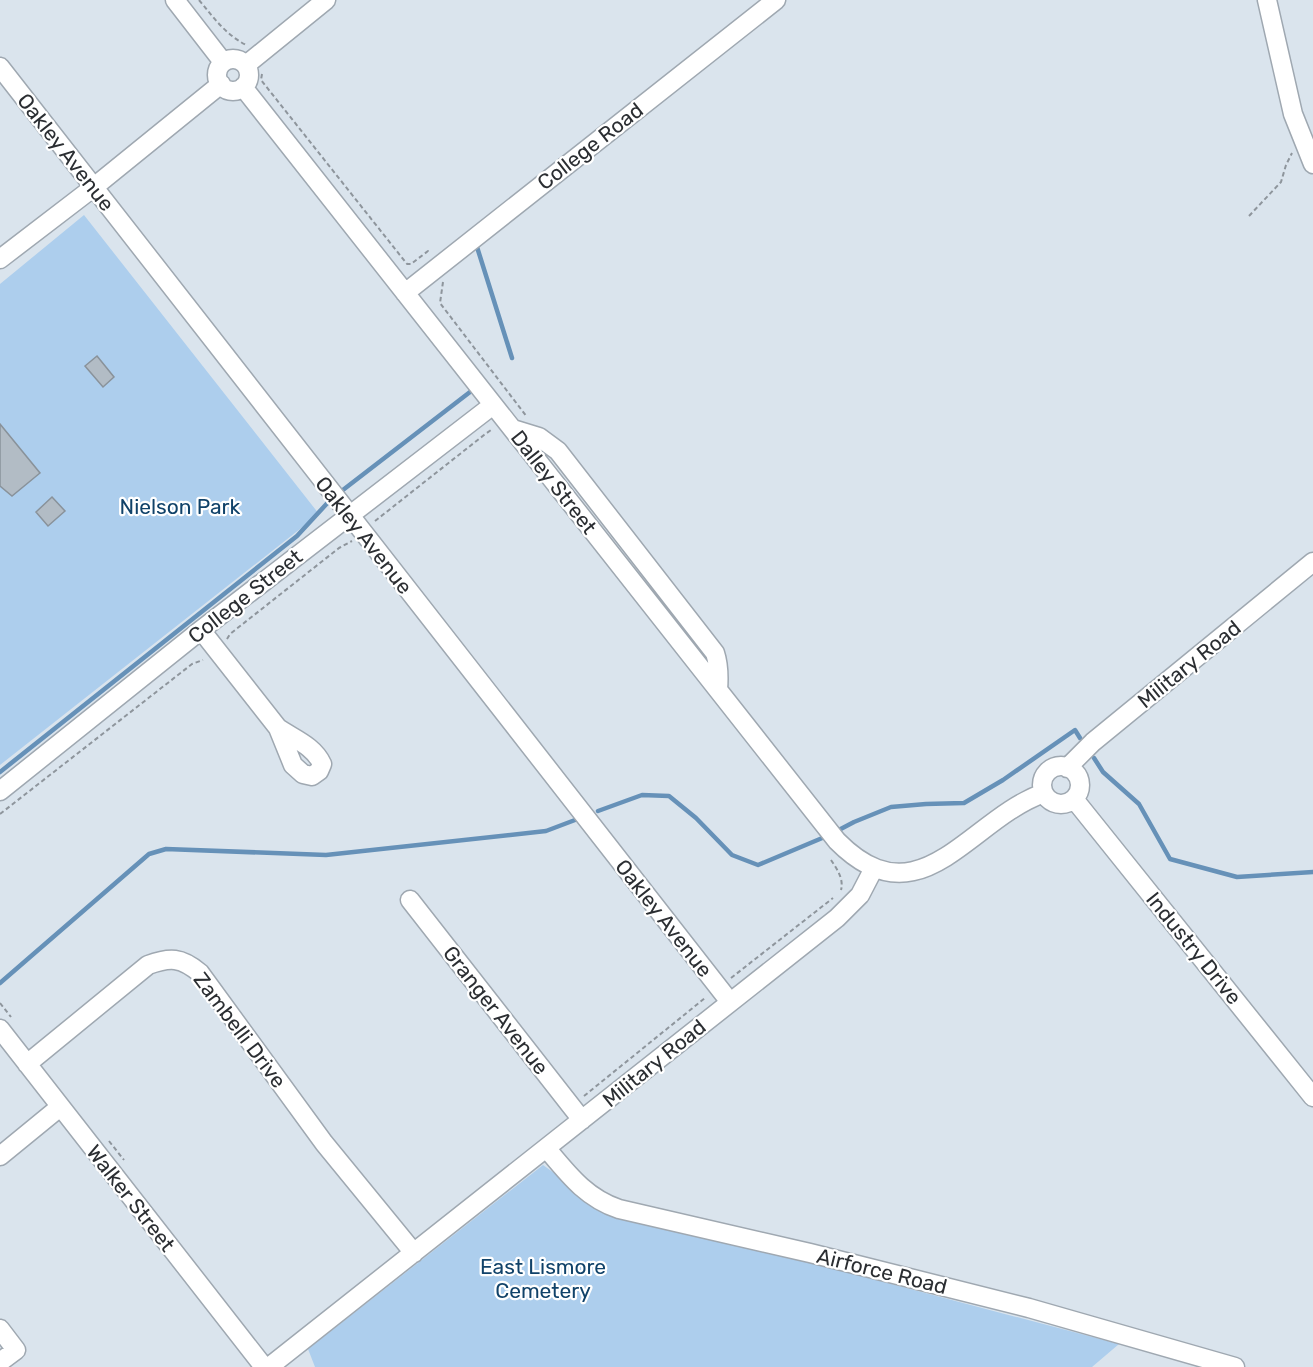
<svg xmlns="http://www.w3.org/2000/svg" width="1313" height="1367" font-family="Rubik,sans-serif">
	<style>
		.green { fill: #adceed }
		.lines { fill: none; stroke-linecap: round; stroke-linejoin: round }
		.stream { stroke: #6691b8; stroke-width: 4.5 }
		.building { fill: #b2bcc5; stroke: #89929a; stroke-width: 1.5 }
		.minor-casing { stroke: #9fa8b1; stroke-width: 21 }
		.path { stroke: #8e959c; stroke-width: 2; stroke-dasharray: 4.5 3; stroke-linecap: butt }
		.minor { stroke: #fff; stroke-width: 18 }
		.labels { text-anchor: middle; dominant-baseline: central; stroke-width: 4.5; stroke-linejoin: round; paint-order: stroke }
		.street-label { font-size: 21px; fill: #2b2e32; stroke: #fff }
		.park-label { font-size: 21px; fill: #104269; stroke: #fff }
	</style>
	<rect width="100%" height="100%" fill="#dae4ed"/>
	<path class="green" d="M84,215l235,299 -319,251v-481z
		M543,1165l60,43 516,136 -27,23h-777l-7,-18z"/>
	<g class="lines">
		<path class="stream" d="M477,247l35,111
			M339,493l131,-101
			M1094,758l9,14 36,32 31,55 67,18 76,-5
			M0,772l297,-236 35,-38
			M598,811l44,-16 27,1 27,22 36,37 26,10 69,-29
			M835,832l19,-10 37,-15 35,-3 38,-1 39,-23 72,-50 5,8
			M0,983l149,-129 17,-5 160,6 220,-24 29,-11"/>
	</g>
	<path class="building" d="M97,356l17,21 -11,10 -18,-21z
		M0,424l40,49 -28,23 -12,-10z
		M52,497l13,14 -17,15 -12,-14z"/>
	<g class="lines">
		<g class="minor-casing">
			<path id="minor" d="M175,0l48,62
				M1267,0l26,114 20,50
				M217 75a16 16 0 1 1 32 0a16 16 0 1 1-32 0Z
				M246,65l80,-65
				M0,67l730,935
				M243,87l594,754c83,84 132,-22 207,-48
				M0,259l94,-72 127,-103
				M405,293l371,-293
				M513,429l26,8 19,14 157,202c4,12 4,24 3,37
				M201,630l77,98 15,37 10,9 9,2 7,-5 3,-7c-8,-18 -28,-25 -44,-36
				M1042 785a19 19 0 1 1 38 0a19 19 0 1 1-38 0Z
				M1067,768l26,-26 220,-180
				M0,791l201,-161 292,-225
				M1074,799l239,298
				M410,900l172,220
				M0,1029l264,338
				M27,1064l121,-99c22,-8 33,-8 52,8l124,170 90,110
				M547,1149c21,25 39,49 72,60l191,44 219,55 206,59
				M0,1156l60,-49
				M0,1329l16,21 -16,12
				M269,1367l568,-449 23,-23 14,-27"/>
		</g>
		<path class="path" d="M199,0c15,18 26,34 47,45
			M262,74l-1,6 146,184h4l17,-13 2,3
			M1249,216l32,-34 5,-17 6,-12
			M443,282l-3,21 87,114
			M375,521l109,-86 7,-5
			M227,639l3,-5 109,-86 13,-7
			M0,814l192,-150 11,-4
			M831,860c6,9 13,19 10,30
			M731,978l102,-80
			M0,1003l11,14
			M584,1096l121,-98
			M109,1141l15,19"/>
		<use href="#minor" class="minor"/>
	</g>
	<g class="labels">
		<g class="street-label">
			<text transform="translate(590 146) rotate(-38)">College Road</text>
			<text transform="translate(66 152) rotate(52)">Oakley Avenue</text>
			<text transform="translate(554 482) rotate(52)">Dalley Street</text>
			<text transform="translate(364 535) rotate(52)">Oakley Avenue</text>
			<text transform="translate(245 596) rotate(-38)">College Street</text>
			<text transform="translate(1189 664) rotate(-39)">Military Road</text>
			<text transform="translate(664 918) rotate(52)">Oakley Avenue</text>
			<text transform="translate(1194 948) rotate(51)">Industry Drive</text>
			<text transform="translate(496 1010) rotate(52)">Granger Avenue</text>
			<text transform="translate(240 1030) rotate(53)">Zambelli Drive</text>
			<text transform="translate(654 1063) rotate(-39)">Military Road</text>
			<text transform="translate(131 1198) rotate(52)">Walker Street</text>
			<text transform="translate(882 1271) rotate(14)">Airforce Road</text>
		</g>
		<g class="park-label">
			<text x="180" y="506">Nielson Park</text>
			<text x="543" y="1266">East Lismore<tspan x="543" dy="24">Cemetery</tspan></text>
		</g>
	</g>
</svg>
